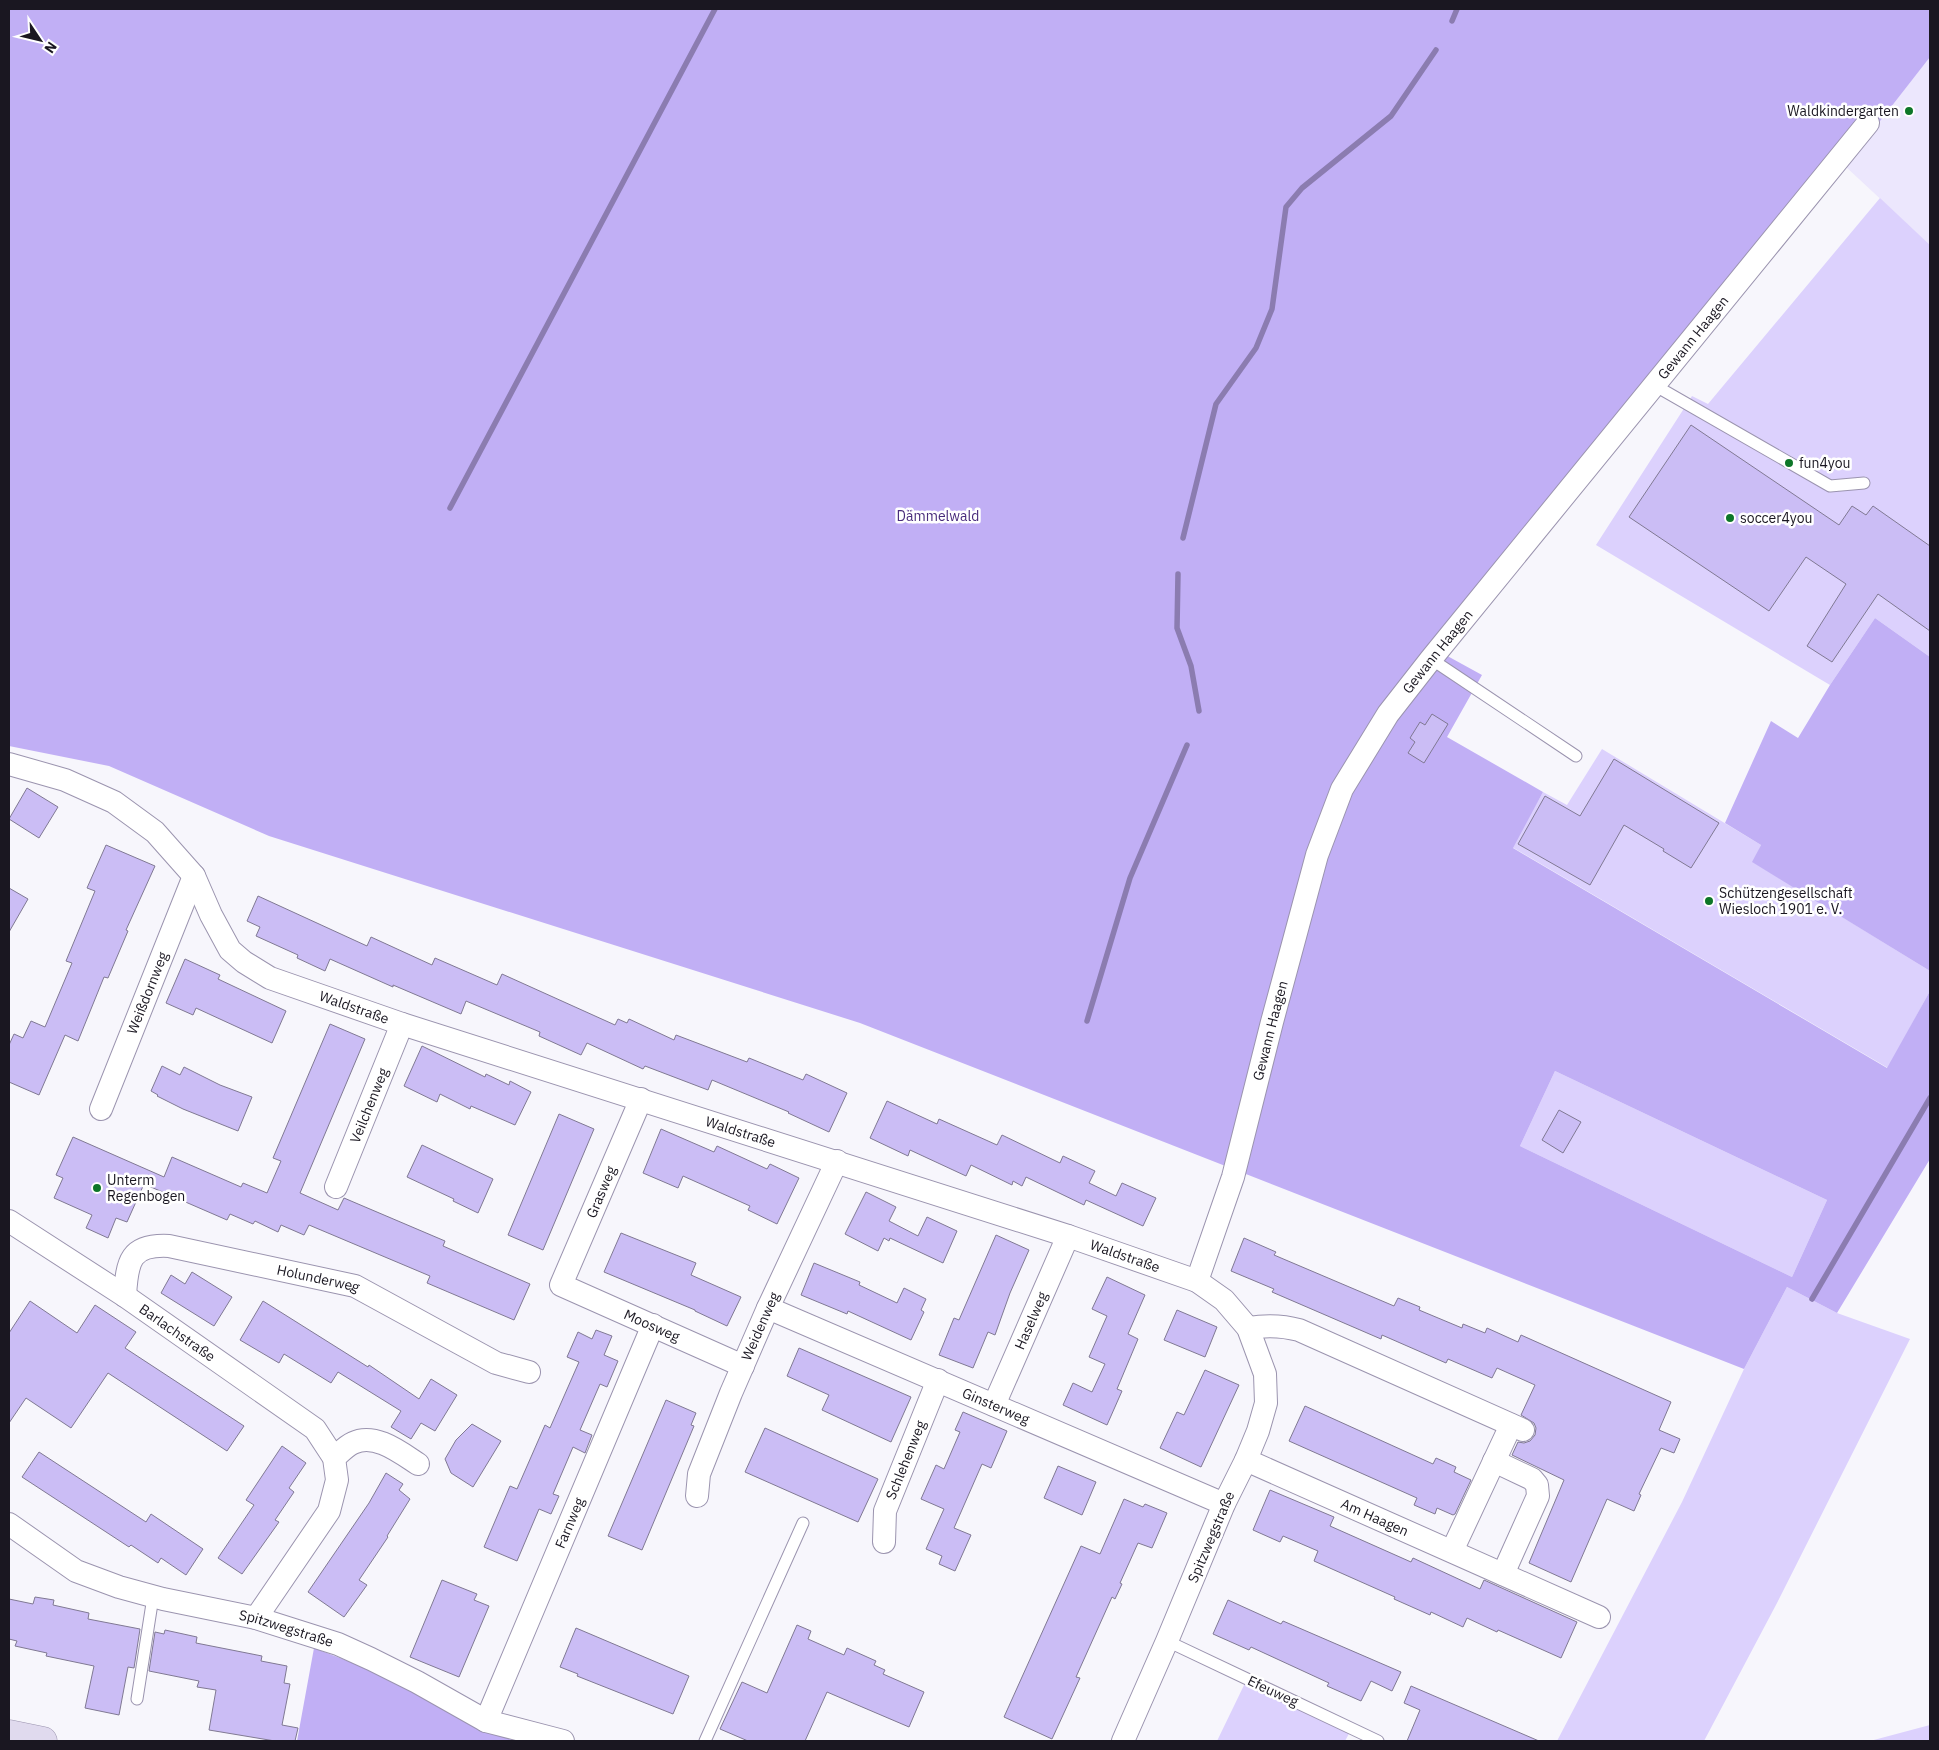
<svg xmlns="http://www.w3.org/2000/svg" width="1939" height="1750" font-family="'IBM Plex Sans',sans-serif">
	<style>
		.built { fill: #ece7fd }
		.green { fill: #dcd1fd }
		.forest { fill: #c1aff5; fill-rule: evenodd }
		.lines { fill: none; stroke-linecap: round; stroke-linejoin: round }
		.stream { stroke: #8b7cb0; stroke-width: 5.5 }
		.building { fill: #cbbdf5; stroke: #807993 }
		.service-casing { stroke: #9b94af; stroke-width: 13 }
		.minor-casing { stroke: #9b94af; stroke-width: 24 }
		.secondary-casing { stroke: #9b94af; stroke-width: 29 }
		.service { stroke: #fff; stroke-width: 11 }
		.minor { stroke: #fff; stroke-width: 22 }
		.secondary { stroke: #e0daee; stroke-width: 28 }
		.poi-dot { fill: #0d7628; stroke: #fff; stroke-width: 2 }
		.labels { text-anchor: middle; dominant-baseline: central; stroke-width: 5; stroke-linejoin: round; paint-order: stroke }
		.poi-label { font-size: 14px; fill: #1a1721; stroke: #fff; text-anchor: start }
		.street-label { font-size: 14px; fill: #1a1721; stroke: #fff }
		.park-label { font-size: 14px; fill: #482b7b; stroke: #fff }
	</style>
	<rect width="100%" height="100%" fill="#f7f6fc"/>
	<path class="built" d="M1930,57v188l-85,-79z"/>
	<path class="green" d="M1880,198l50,47v412l-55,-39 -45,67 -234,-140 96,-149 16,8z
		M1602,749l159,96 -8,17 177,109v20l-42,77 -376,-221 31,-55 24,13z
		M1555,1071l272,129 -35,77 -272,-131z
		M1787,1287l50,26 73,26 -133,264 -73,138h-147l125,-239 62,-133z
		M1247,1679l105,49 -7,13h-128z
		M1930,1725v16h-60z"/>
	<path class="forest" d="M9,9h1921v48l-85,109 -414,481 51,28 -35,62 96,55 -30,56 374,220 43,-77v168l-93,154 -50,-26 -43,82 -884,-346 -591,-187 -160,-70 -100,-20zM1555,1071l272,129 -35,77 -272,-131z
		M1875,618l55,39v314l-178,-109 9,-17 -36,-22 46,-102 27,17 32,-53z
		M314,1648l49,19 151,74h-217z"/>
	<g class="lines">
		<path class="stream" d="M1452,21l5,-12
			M450,508l265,-499
			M1183,538l33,-134 40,-56 16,-39 14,-102 16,-19 89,-72 45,-66
			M1178,574l-1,54 14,38 8,45
			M1087,1021l43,-143 57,-133
			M1812,1299l118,-201"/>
	</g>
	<path class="building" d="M1691,425l148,100 13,-19 14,9 7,-9 57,40v85l-52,-37 -46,68 -25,-16 39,-62 -40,-27 -37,54 -140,-94z
		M1432,714l16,10 -24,39 -16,-10 7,-11 -5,-4 10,-16 5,3z
		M1614,759l105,64 -28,45 -28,-17 1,-2 -40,-24 -34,60 -72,-41 27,-48 35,20z
		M27,788l31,19 -19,31 -30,-19z
		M106,845l49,21 -29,64 2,1 -20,47 -4,-1 -26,64 -13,-6 -26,60 -30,-13v-37l5,-11 9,4 8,-17 14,6 27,-64 -6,-2 29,-70 -8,-3z
		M9,888l19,11 -19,33z
		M258,896l109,50 4,-9 61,28 3,-7 62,27 5,-11 113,51 3,-6 9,4 2,-4 45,21 2,-5 71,27 2,-4 54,22 3,-6 41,19 -18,39 -41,-19 1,-1 -77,-32 -4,10 -63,-24 -2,3 -56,-26 -6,12 -42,-19 1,-4 -74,-31 -5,13 -68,-29v2l-63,-28 -5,12 -28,-13 1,-3 -42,-19 4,-9 -13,-6z
		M185,959l35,16 -2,4 68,32 -14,32 -76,-35 -3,7 -27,-12z
		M330,1024l35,15 -65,154 38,17 6,-12 101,43 -2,5 87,38 -16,36 -87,-37 3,-7 -121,-51 -5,10 -23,-10 -3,7 -23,-11 -2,3 -23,-10 -3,6 -83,-36 -17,38 -11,-4 -8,20 -22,-10 6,-13 -38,-17 9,-20 -7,-3 17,-38 91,40 8,-20 69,30 2,-4 24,10 14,-32 -8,-3z
		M422,1046l63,31 1,-3 23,11 1,-4 21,11 -16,33 -44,-19 -1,3 -30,-15 -3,8 -33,-16z
		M162,1066l18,9 4,-8 36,18 32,12 -14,34 -55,-22 -26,-13 1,-1 -7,-4z
		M887,1101l50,23 2,-5 58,26 5,-10 58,28 3,-7 32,15 -6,12 27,13 6,-13 34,15 -13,28 -57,-26 -2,5 -58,-28 -4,9 -9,-5 -1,4 -41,-20 -5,11 -56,-26 -2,6 -38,-18z
		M1559,1110l22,12 -18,31 -21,-13z
		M559,1114l35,15 -51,121 -35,-15z
		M661,1129l53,23 3,-6 50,23 3,-5 29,14 -22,46 -29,-14 2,-4 -67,-30 -5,12 -35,-15z
		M422,1145l71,34 -15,34 -25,-12 1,-2 -47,-22z
		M866,1192l30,15 -7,14 29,15 9,-19 30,14 -14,32 -53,-25 -1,3 -5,-3 -6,13 -33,-17z
		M621,1233l75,30 -5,12 50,22 -14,29 -32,-15v-1l-91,-38z
		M996,1235l33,15 -19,43 -15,42 -7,-3 -15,36 -34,-13 15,-37 5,2z
		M1244,1238l32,14 -2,3 120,51 4,-8 22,9 -1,3 43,18 1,-4 22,9 2,-5 31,14 3,-7 150,67 -12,28 21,9 -6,14 -13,-5 -22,46 2,1 -7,16 -27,-12 -36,83 -42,-19 35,-83 -52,-25 6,-13 6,1 6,-2 5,-6 1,-7 -2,-5 -13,-8 14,-30 -38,-17 -5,10 -44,-19 -2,4 -64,-28 -1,4 -109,-47 2,-3 -43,-18z
		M814,1263l46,19 -1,3 38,18 7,-15 22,11 -5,11 3,2 -13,28 -63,-29 -1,3 -46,-19z
		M192,1272l40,25 -18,29 -53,-33 10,-18 14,9z
		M1107,1277l38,18 -17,39 10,5 -21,50 5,2 -15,34 -44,-20 10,-22 19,9 13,-28 -16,-7 18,-41 -15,-7z
		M30,1301l47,32 18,-28 41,27 -11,16 119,78 -17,25 -119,-78 -37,55 -45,-30 -17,25v-90z
		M263,1301l105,66 1,-2 50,34 12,-20 26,16 -22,36 -14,-8 -10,16 -20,-12 10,-16 -63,-39 -7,11 -47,-29 -5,9 -39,-23z
		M1177,1310l40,17 -12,30 -41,-17z
		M596,1330l16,6 -8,19 14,6 -11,26 -7,-3 -20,46 12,5 -7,18 -12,-6 -20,47 6,2 -8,18 -12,-5 -22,52 -33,-14 26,-61 7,3 28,-64 5,3 29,-66 -12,-5 11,-25 14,7z
		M799,1348l112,49 -20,45 -69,-32 7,-15 -42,-19z
		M1205,1370l34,15 -38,82 -41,-19 17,-36 7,3z
		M666,1400l30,13 -5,12 3,1 -52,124 -34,-14z
		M1305,1406l128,58 3,-6 20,9 -2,5 17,8 -16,34 -2,1 -16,-7 -2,6 -21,-9 3,-7 -128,-57z
		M963,1412l44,19 -16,37 -9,-4 -28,64 17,7 -16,36 -16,-7 3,-8 -16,-7 18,-40 -23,-10 15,-34 8,4 16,-37 -5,-2z
		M472,1424l29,17 -28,46 -22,-14 -6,-14 11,-19z
		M765,1428l113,51 -20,43 -113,-50z
		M282,1446l24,17 -17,25 5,4 -19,28 4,2 -37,52 -24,-16 36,-53 -8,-5z
		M39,1452l107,70 5,-8 52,35 -17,26 -25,-17 -3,5 -27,-18 -2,2 -107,-70z
		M1058,1466l38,16 -14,33 -38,-17z
		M386,1473l17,11 -4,6 11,9 -23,37 1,1 -29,43 8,5 -23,32 -36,-25 61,-89z
		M1270,1490l64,27 -4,9 81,36 2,-4 67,31 4,-9 93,42 -16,36 -63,-28 -1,2 -30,-14 -4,9 -32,-15 -1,3 -36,-16 1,-2 -81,-36 4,-10 -35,-15 -3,6 -27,-12z
		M1124,1499l19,8 2,-3 22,9 -15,35 -14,-5 -18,40 2,1 -7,15 -3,-2 -36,80 4,1 -28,61 -48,-22 77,-171 19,8z
		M442,1580l35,14 -3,6 15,6 -30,71 -49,-20z
		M35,1597l19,3 -1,5 36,8 -1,6 52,10 -6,39 -6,-1 -9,48 -34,-7 9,-42 -48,-10 1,-3 -32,-7 2,-5 -8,-2v-40l24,5z
		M1228,1600l53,24 2,-3 118,51 -9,19 -21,-10 -10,20 -34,-15 2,-3 -78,-36 -2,3 -36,-16z
		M797,1625l14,6 -3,8 36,16 3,-7 29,13 -2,4 11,5 -2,4 41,18 -15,35 -82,-35 -22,49h-57l-28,-12 22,-47 25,11z
		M576,1628l113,48 -16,38 -96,-38 1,-2 -18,-7z
		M165,1630l32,7 -1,6 66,13 -1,5 26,5 -3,17 6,1 -8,41 16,3 -3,13h-20l-66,-11 7,-40 -19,-3 2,-6 -50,-10 6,-39 9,2z
		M1411,1686l128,55h-132l13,-31 -16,-7z"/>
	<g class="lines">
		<g class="service-casing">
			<path id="service" d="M1654,385l176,101 34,-3
				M1431,659l145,97
				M1167,1641l211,100
				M137,1699l16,-102
				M705,1741l98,-218"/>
		</g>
		<g class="minor-casing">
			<g id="minor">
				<path id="s1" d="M9,764l56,16 49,22 41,30 39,44 17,39 19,35 14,12 26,16 132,46 666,212 129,45 27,19 24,28 17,46 1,29 -8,28 -12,29 -22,44 -57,137 -44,100"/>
				<path id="s2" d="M641,1099l-80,186 182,81"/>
				<path id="s3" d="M101,1109l93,-233"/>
				<path id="s4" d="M336,1187l66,-163"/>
				<path id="s5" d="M9,1221l116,75 190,133 19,29 3,22 -8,31 -73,107"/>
				<path id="s6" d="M1197,1281l36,-104 39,-155 45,-167 25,-66 46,-75 43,-55 437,-536"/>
				<path id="s7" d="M125,1296c2,-35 5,-52 44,-50l186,40 141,77 33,9"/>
				<path id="s8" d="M768,1308l456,196"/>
				<path d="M1248,1328c18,-3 33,-3 51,2l224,100"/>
				<path id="s9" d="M994,1405l74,-169"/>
				<path d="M334,1458c6,-5 12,-12 19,-15 22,-11 48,10 65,21"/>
				<path id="s10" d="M1246,1460l353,157"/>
				<path d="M1494,1461l38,18 5,6 1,11 -35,78"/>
				<path id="s11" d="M697,1496l2,-22 32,-81 37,-85 69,-147"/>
				<path id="s12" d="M9,1524l67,47 43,16 44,12 93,19 82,26 33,15 46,23 69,39 77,20"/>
				<path id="s13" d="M884,1542l1,-31 53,-131"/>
				<path d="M1452,1551l59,-126"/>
				<path id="s14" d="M486,1721l167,-396"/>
			</g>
		</g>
		<g class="secondary-casing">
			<path id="secondary" d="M9,1734l34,7"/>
		</g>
		<use href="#service" class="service"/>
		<use href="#minor" class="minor"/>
		<use href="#secondary" class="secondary"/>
	</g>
	<g class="poi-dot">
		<circle cx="1909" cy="111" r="5"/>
		<circle cx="1789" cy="463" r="5"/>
		<circle cx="1730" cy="518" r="5"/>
		<circle cx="1709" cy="901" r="5"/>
		<circle cx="97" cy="1188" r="5"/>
	</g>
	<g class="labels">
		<g class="poi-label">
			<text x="1899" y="111" text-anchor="end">Waldkindergarten</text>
			<text x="1799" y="463">fun4you</text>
			<text x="1740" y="518">soccer4you</text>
			<text x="1719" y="893">Schützengesellschaft<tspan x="1719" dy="16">Wiesloch 1901 e. V.</tspan></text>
			<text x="107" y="1180">Unterm<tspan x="107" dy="16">Regenbogen</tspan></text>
		</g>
		<g class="street-label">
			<text stroke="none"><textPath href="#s6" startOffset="1086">Gewann Haagen</textPath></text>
			<text stroke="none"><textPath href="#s6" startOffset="681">Gewann Haagen</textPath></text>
			<text stroke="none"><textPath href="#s3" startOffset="125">Weißdornweg</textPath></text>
			<text stroke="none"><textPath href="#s1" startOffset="442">Waldstraße</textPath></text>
			<text stroke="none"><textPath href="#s6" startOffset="261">Gewann Haagen</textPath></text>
			<text stroke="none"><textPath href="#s4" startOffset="88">Veilchenweg</textPath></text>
			<text stroke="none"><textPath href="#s1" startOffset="848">Waldstraße</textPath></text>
			<text transform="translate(601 1192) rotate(-67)">Grasweg</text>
			<text stroke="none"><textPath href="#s1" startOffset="1252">Waldstraße</textPath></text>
			<text stroke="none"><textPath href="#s7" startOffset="232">Holunderweg</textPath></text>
			<text stroke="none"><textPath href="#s9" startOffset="92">Haselweg</textPath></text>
			<text stroke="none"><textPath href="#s2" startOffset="302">Moosweg</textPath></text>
			<text stroke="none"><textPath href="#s11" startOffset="182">Weidenweg</textPath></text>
			<text stroke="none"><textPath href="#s5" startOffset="202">Barlachstraße</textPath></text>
			<text stroke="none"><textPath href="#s8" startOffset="248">Ginsterweg</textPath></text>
			<text stroke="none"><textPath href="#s13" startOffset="86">Schlehenweg</textPath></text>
			<text stroke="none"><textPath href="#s10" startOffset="141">Am Haagen</textPath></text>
			<text stroke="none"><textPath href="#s14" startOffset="215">Farnweg</textPath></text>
			<text transform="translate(1211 1537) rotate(-67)">Spitzwegstraße</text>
			<text stroke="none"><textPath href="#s12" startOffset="300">Spitzwegstraße</textPath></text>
			<text transform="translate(1273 1691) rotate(25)">Efeuweg</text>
		</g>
		<g class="park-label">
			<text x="938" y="516">Dämmelwald</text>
		</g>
	</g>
	<rect width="1939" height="1750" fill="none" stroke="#1a1721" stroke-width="20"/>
	<g transform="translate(40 40) rotate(125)" stroke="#ffffff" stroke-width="4" paint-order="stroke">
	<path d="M0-4L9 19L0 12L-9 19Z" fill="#1a1721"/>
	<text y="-8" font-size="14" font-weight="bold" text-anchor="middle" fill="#1a1721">N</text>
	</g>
</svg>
